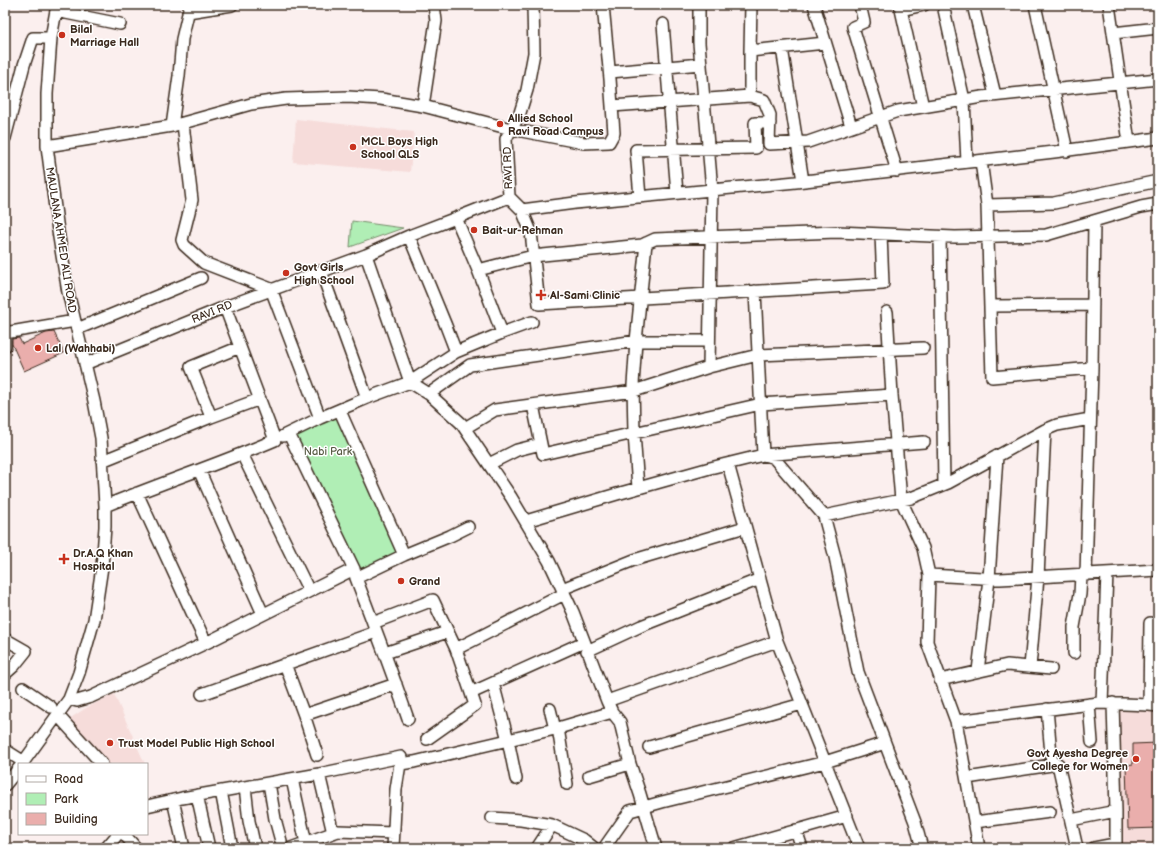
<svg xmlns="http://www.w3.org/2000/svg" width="1163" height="853" font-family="'Balsamiq Sans',sans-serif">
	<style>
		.built { fill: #f6dcda }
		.green { fill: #b0eeb5; stroke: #768c6a }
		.building { fill: #eaaeac; stroke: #3b2a1e }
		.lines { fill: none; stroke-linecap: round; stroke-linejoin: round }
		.minor-casing { stroke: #3b2a1e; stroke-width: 14 }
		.minor { stroke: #fff; stroke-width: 11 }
		.poi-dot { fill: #c8321e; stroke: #fff; stroke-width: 1.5 }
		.labels { text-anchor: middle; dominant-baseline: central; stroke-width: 3; stroke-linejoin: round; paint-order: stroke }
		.poi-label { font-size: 11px; font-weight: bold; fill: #3b2a1e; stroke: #fff; text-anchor: start }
		.street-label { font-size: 11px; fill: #3b2a1e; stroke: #fff }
		.park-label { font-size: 11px; fill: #585b44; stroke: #fff }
	</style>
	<rect width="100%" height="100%" fill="#fbefee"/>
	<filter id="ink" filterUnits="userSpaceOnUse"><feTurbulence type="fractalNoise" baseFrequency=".025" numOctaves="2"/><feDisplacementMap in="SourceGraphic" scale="8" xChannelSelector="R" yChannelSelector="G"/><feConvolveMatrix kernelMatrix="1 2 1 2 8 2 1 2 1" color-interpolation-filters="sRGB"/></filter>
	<g filter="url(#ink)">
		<path class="built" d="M296,119l118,13 -4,40 -117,-10z
			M114,694l31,70h-42l-37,-43 20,-13z
			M1113,703l45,3v142h-42z"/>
		<path class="green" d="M352,221l51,7 -53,19z
			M337,415l62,138 -40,16 -65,-136z"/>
		<path class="building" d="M54,332l10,21 -40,18 -12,-27v-5l7,-1 3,6 24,-11z
			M1158,743v85l-30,1 -2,-64 7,-1v-20z"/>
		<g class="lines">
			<g class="minor-casing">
				<path id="minor" d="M533,5l1,48 -7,37 -8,26 -8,13 73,14 25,-1 5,-9 -4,-54 -7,-74
					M699,5v38l13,147 -3,177
					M751,5l-1,46 75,-8
					M814,5l37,121
					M860,5l4,17 -11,5 44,144
					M900,5l23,102
					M943,5l21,95 3,62
					M973,5l22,90
					M1035,5l32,146
					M1109,5l20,137
					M901,10l23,-5
					M56,11l64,13
					M188,12l44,-7
					M663,24l14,169
					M1113,33l45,-5
					M782,48l21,133
					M750,51v45
					M610,72l91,-8
					M423,106l13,-85 -2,-16
					M612,106l138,-10 14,4 6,15 -1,29 39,-2 90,-31 84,-14 176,-18
					M183,124l9,76 -10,40 2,5 20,18 67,26 49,129
					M172,126l7,-50 3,-37 8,-34
					M5,138l19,-73 9,-27h18
					M47,146l125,-20 79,-22 35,-5 62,-2 33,2 42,7 88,23 -5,10 3,58 -53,21 -47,18 -43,19 -141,52 -140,57
					M981,161l6,44 5,172 100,-9
					M509,197l13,13 9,22 8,72 344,-20 -2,-50
					M640,197l-4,-47 120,-2 -1,-25h15
					M987,205l67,-2 104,-22
					M522,210l53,-7 221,-21 258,-30 104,-14
					M456,218l22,52 24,63
					M409,236l37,90 10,26
					M940,237l4,247
					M646,243l-10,98 -3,44 1,48 127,-29 131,-9
					M366,255l44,127 19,12 32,29 50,74 38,64 24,51 34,89 5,11 8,10 10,42 10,30 16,54
					M478,270l55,-14 109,-11 13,-6 182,-7 118,5 91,-2 95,-28 17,-3
					M321,271l46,127
					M755,291l8,164 161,-13
					M990,306l103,-1
					M887,312l5,83 9,105 22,48 6,27 -2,67 29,79 23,127
					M77,329l124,-51
					M5,330v16
					M5,333l70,-12
					M429,394l41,-29 166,-24h73
					M533,405l10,49 91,-21 4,55
					M340,411l64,144 -48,23
					M211,417l-20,-50 49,-20
					M465,428l30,-18 139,-19 75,-24 49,-12 165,-7
					M289,434l65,135 2,9c18,47 36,94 52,141
					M283,436l37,-18 47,-20 43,-16 46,-30 46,-19 30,-11
					M242,454l67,137
					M102,461l109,-44 49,-18
					M489,464l28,-14 24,-6
					M728,464l49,177 82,207
					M199,470l64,144
					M137,493l69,150
					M105,506c56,-23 114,-42 170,-66l-50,-133
					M824,516l11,41 23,115 57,150 7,26
					M526,521l91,-27 93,-26 53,-13 10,2 51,59 87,-18 37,-15 97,-53 12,-5 33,-6
					M404,555l46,-19 18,-9
					M929,575l71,4 158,-9
					M1086,575l6,-207 2,-147
					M562,589l72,-29 111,-33
					M373,623l60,-23 23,49 15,44
					M5,639l21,12 -12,15 -9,8
					M456,649l108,-55
					M587,651l54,-25 119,-47
					M385,653l62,-21
					M1074,653v-26l6,-33 1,-19
					M285,664l19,51 13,40
					M1030,667l8,-90 7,-147
					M978,671l11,-92 8,-123
					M940,680l67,-15 44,4
					M493,683l15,57 8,39
					M23,688l28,19
					M202,694l174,-62
					M69,699l8,2 14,-4 115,-54 148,-74
					M607,701l170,-60
					M1102,703l5,-130
					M1113,703l3,108v37
					M1089,704l3,38
					M1149,705l1,-82
					M550,709l5,20
					M1047,709l5,56
					M304,715l92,-31
					M62,720l40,44
					M956,721l143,-18 50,2 9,1
					M558,728l9,56
					M427,739l48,-34 -4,-12 113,-51
					M649,747l153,-43
					M5,750l19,12
					M22,764l47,-65 10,-26 15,-53 8,-53 3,-40v-21l-4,-68 -7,-37 -26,-109 -10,-61 -11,-85v-52l4,-56 6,-33
					M319,774l14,59
					M589,776l41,-12
					M967,778l91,-14 19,84
					M292,779l14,64v5
					M269,783l6,36 6,22
					M5,785l14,-17
					M245,787l4,34 6,27
					M221,791l11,57
					M197,795l12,53
					M173,800l11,48
					M147,806l35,-8 137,-24 82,-17 -1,7 14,-2 141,-33 57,-17
					M492,818l29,2 31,5 32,15 10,8
					M1071,820l45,-9
					M975,822l75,-10
					M796,830l6,18
					M124,834l12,14
					M106,848l12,-14
					M291,848l47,-17 56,2
					M393,848l3,-59 4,-25
					M537,848l15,-23
					M604,848l26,-37 32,-9 163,-40 60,-19
					M734,848l113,-32
					M1094,848l21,-4"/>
			</g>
			<use href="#minor" class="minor"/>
		</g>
	</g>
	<g class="poi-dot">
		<circle cx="62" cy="35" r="4"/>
		<circle cx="500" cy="124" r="4"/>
		<circle cx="353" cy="147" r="4"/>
		<circle cx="474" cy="230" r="4"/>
		<circle cx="286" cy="273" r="4"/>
		<path d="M539 289h4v4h4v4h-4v4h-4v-4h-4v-4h4z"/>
		<circle cx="38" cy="348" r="4"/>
		<path d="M62 553h4v4h4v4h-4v4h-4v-4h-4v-4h4z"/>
		<circle cx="401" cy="581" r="4"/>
		<circle cx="110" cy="743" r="4"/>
		<circle cx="1136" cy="759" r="4"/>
	</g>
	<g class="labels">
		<g class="poi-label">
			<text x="70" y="29">Bilal<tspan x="70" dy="13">Marriage Hall</tspan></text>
			<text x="508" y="118">Allied School<tspan x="508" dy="13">Ravi Road Campus</tspan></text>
			<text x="361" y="141">MCL Boys High<tspan x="361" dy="13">School QLS</tspan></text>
			<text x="482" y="230">Bait-ur-Rehman</text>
			<text x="294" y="267">Govt Girls<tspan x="294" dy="13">High School</tspan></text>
			<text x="550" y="295">Al-Sami Clinic</text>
			<text x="46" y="348">Lal (Wahhabi)</text>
			<text x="73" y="553">Dr.A.Q Khan<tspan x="73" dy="13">Hospital</tspan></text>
			<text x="409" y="581">Grand</text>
			<text x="118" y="743">Trust Model Public High School</text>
			<text x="1128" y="753" text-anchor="end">Govt Ayesha Degree<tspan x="1128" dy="13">College for Women</tspan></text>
		</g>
		<g class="street-label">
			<text transform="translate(508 168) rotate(-92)">RAVI RD</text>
			<text transform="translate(61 240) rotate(81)">MAULANA AHMED ALI ROAD</text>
			<text transform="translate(212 312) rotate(-22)">RAVI RD</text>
		</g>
		<g class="park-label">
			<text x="328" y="451">Nabi Park</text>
		</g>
	</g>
	<rect width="1163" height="853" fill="none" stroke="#fff" stroke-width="20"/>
	<rect x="10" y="10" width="1143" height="833" fill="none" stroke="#3b2a1e" stroke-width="1.5" filter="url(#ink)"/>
	<rect x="18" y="763" width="130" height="72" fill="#ffffff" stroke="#b1aaa5"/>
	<rect x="26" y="776" width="20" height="6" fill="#ffffff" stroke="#b1aaa5"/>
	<text x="54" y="783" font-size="12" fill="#3b2a1e">Road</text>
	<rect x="26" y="793" width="20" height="12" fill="#b0eeb5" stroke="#b1aaa5"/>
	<text x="54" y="803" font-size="12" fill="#3b2a1e">Park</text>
	<rect x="26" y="813" width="20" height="12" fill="#eaaeac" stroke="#b1aaa5"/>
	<text x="54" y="823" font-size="12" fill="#3b2a1e">Building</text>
</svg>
